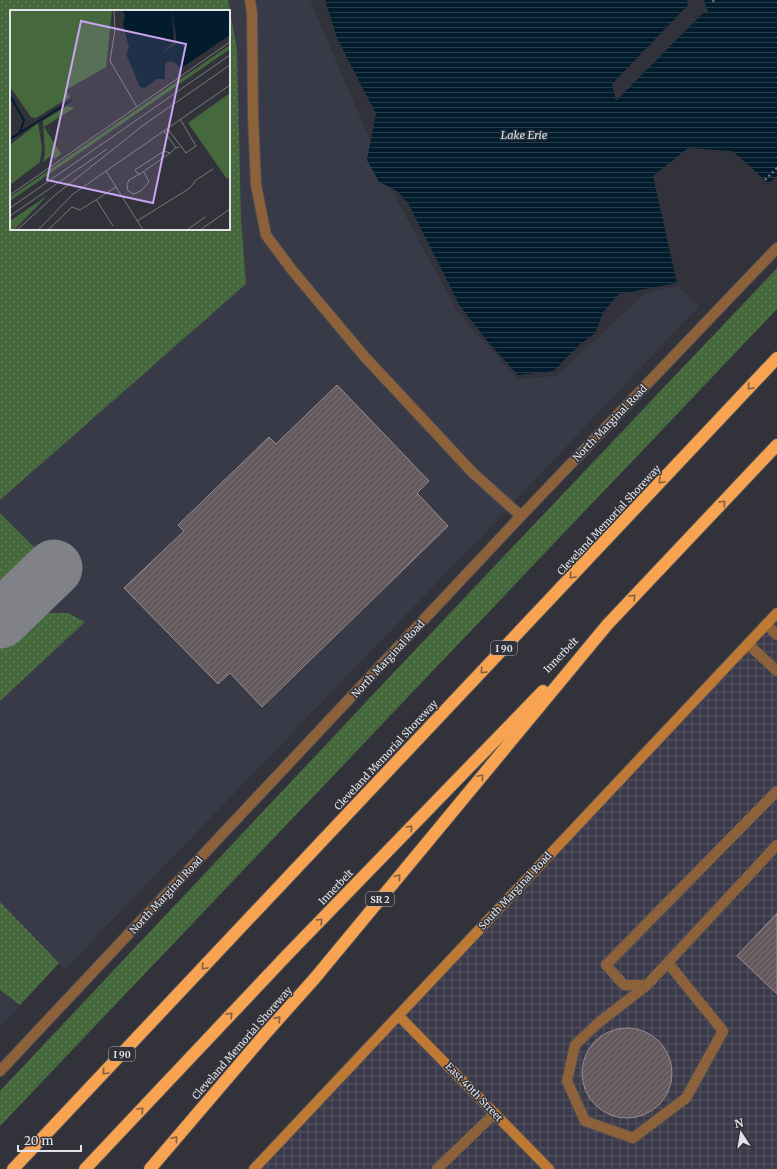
<svg xmlns="http://www.w3.org/2000/svg" width="777" height="1169" font-family="Merriweather,serif">
	<style>
		.built { fill: #383a47; fill-rule: evenodd }
		.industrial { fill: url(#industrial-grid) }
		.grass { fill: url(#grass-dots); fill-rule: evenodd }
		.water { fill: url(#water-rules) }
		.pier { fill: #32333a }
		.lines { fill: none; stroke-linecap: round; stroke-linejoin: round }
		.taxiway { stroke: #818288; stroke-width: 57 }
		.building { fill: url(#building-hatch); stroke: #978d90 }
		.lane-casing { stroke: #4e4f56; stroke-width: 12 }
		.street-casing { stroke: #4e4f56; stroke-width: 12 }
		.secondary-casing { stroke: #4e4f56; stroke-width: 12 }
		.highway-casing { stroke: #4e4f56; stroke-width: 14 }
		.path { stroke: #74757b; stroke-width: 2.5; stroke-dasharray: 2 3; stroke-linecap: butt }
		.lane { stroke: #8d613a; stroke-width: 10 }
		.street { stroke: #8d613a; stroke-width: 10 }
		.secondary { stroke: #be7935; stroke-width: 10 }
		.highway { stroke: #f8a351; stroke-width: 12 }
		.oneway { stroke: #816043 }
		.labels { text-anchor: middle; dominant-baseline: central; stroke-width: 3; stroke-linejoin: round; paint-order: stroke }
		.shield { fill: #32333a; stroke: #aeafb4; stroke-width: 1 }
		.shield-label { font-size: 9px; font-weight: bold; fill: #e3e4e9 }
		.street-label { font-size: 10px; fill: #e3e4e9; stroke: #32333a }
		.water-label { font-size: 11px; font-style: italic; fill: #d2e6f5; stroke: #32333a }
		.inset-river { fill: none; stroke: #021c2d; stroke-width: 2 }
		.inset-road { fill: none; stroke: #797a80; stroke-width: 1 }
		.view { fill: #c8a5ee; fill-opacity: 0.15; stroke: #c8a5ee; stroke-width: 2 }
		.inset-edge { fill: none; stroke: #e3e4e9; stroke-width: 2 }
	</style>
	<defs>
		<pattern id="industrial-grid" width="8" height="8" patternUnits="userSpaceOnUse"><rect width="8" height="8" fill="#3b394a"/><path d="M0 4h8M4 0v8" fill="none" stroke="#575664"/></pattern>
		<pattern id="grass-dots" width="8" height="8" patternUnits="userSpaceOnUse"><rect width="8" height="8" fill="#45683c"/><path d="M2 2h.1M6 6h.1" fill="none" stroke="#607d58" stroke-width="1.8" stroke-linecap="round"/></pattern>
		<pattern id="water-rules" width="6" height="5" patternUnits="userSpaceOnUse"><rect width="6" height="5" fill="#021c2d"/><path d="M0 2.5h6" fill="none" stroke="#273d4b"/></pattern>
		<pattern id="building-hatch" width="6" height="6" patternUnits="userSpaceOnUse"><rect width="6" height="6" fill="#645a5d"/><path d="M-1 1l2-2M0 6l6-6M5 7l2-2" fill="none" stroke="#7a7274"/></pattern>
	</defs>
	<rect width="100%" height="100%" fill="#32333a"/>
	<path class="built" d="M0,0h310l80,187 67,124 60,68 40,-3 88,-83 33,-7 21,20 -202,214 -432,449 -6,-5 -59,63zM11,11h218v218h-218z"/>
	<path class="industrial" d="M777,613v556h-523z"/>
	<path class="grass" d="M0,0h228l9,49 4,171 5,64 -246,216zM11,11h218v218h-218z
		M777,268v41l-777,817v-35l398,-423z
		M0,513l38,38 -38,35z
		M48,613h20l17,9 -85,79v-59l29,-28z
		M0,902l59,61 -39,42 -20,-15z"/>
	<path class="water" d="M325,0h452v176l-9,8 -16,-16 -20,-17 -44,-3 -35,28 24,107 -58,11 -15,17 -9,22 -18,14 -23,24 -36,4 -29,-32 -29,-37 -52,-103 -11,-12 -18,-9 -12,-22 9,-47 -13,-24 -26,-51z"/>
	<path class="pier" d="M687,0h17l4,12 -6,2 -86,87 -4,-17 76,-79z"/>
	<g class="lines">
		<path class="taxiway" d="M0,620l54,-52"/>
	</g>
	<path class="building" d="M337,385l92,96 -12,12 31,33 -186,181 -32,-34 -12,11 -94,-96 60,-57 -6,-6 91,-88 7,7z
		M777,913v81l-40,-38z
		M582 1073a45 45 0 1 1 90 0a45 45 0 1 1-90 0Z"/>
	<g class="lines">
		<g class="lane-casing">
			<path id="lane" d="M250,0l2,13 1,102 3,70 10,50 26,35 72,86 109,117 48,43
				M766,624l11,11
				M748,644l29,27
				M777,791l-171,174 18,20h23l130,-140
				M647,985l-50,39 -22,21 -8,36 18,40 48,17 53,-40 37,-67 -55,-68
				M437,1169l58,-56"/>
		</g>
		<g class="street-casing">
			<path id="street" d="M0,1071l521,-555 256,-268"/>
		</g>
		<g class="secondary-casing">
			<path id="secondary" d="M399,1016l150,153
				M254,1169l523,-556"/>
		</g>
		<g class="highway-casing">
			<path id="highway" d="M13,1169l764,-811
				M85,1169l203,-215 255,-263
				M150,1169l116,-136 49,-55 292,-353 170,-180"/>
		</g>
		<path class="path" d="M713,0l1,3
			M765,180l12,-12"/>
		<use href="#lane" class="lane"/>
		<use href="#street" class="street"/>
		<use href="#secondary" class="secondary"/>
		<use href="#highway" class="highway"/>
	</g>
	<defs><path id="oneway-chevron" d="M-2-3.5L2.5 0L-2 3.5" fill="none" stroke-width="1.6" stroke-linecap="round" stroke-linejoin="round"/></defs>
	<g class="oneway">
		<use href="#oneway-chevron" transform="translate(750 387) rotate(133)"/>
		<use href="#oneway-chevron" transform="translate(661 481) rotate(133)"/>
		<use href="#oneway-chevron" transform="translate(723 503) rotate(-47)"/>
		<use href="#oneway-chevron" transform="translate(572 576) rotate(133)"/>
		<use href="#oneway-chevron" transform="translate(633 597) rotate(-47)"/>
		<use href="#oneway-chevron" transform="translate(483 671) rotate(133)"/>
		<use href="#oneway-chevron" transform="translate(481 777) rotate(-50)"/>
		<use href="#oneway-chevron" transform="translate(410 828) rotate(-46)"/>
		<use href="#oneway-chevron" transform="translate(398 877) rotate(-50)"/>
		<use href="#oneway-chevron" transform="translate(320 921) rotate(-46)"/>
		<use href="#oneway-chevron" transform="translate(204 967) rotate(133)"/>
		<use href="#oneway-chevron" transform="translate(230 1015) rotate(-47)"/>
		<use href="#oneway-chevron" transform="translate(278 1019) rotate(-48)"/>
		<use href="#oneway-chevron" transform="translate(105 1072) rotate(133)"/>
		<use href="#oneway-chevron" transform="translate(141 1110) rotate(-47)"/>
		<use href="#oneway-chevron" transform="translate(175 1139) rotate(-50)"/>
	</g>
	<g class="labels">
		<g class="shield">
			<rect x="491" y="641" width="26" height="14" rx="3"/>
			<rect x="366" y="892" width="28" height="14" rx="3"/>
			<rect x="109" y="1047" width="26" height="14" rx="3"/>
		</g>
		<g class="shield-label">
			<text x="504" y="648">I 90</text>
			<text x="380" y="899">SR 2</text>
			<text x="122" y="1054">I 90</text>
		</g>
		<g class="street-label">
			<text transform="translate(610 423) rotate(-46)">North Marginal Road</text>
			<text transform="translate(609 520) rotate(-47)">Cleveland Memorial Shoreway</text>
			<text transform="translate(561 655) rotate(-46)">Innerbelt</text>
			<text transform="translate(388 659) rotate(-47)">North Marginal Road</text>
			<text transform="translate(386 755) rotate(-47)">Cleveland Memorial Shoreway</text>
			<text transform="translate(336 887) rotate(-46)">Innerbelt</text>
			<text transform="translate(515 891) rotate(-47)">South Marginal Road</text>
			<text transform="translate(166 895) rotate(-47)">North Marginal Road</text>
			<text transform="translate(242 1043) rotate(-49)">Cleveland Memorial Shoreway</text>
			<text transform="translate(474 1092) rotate(46)">East 40th Street</text>
		</g>
		<g class="water-label">
			<text x="524" y="135">Lake Erie</text>
		</g>
	</g>
	<g transform="translate(10 10)">
		<rect width="220" height="220" fill="#32333a"/>
		<path d="M0,0h102l-6,57 -40,23 4,7 -34,21 -5,-1 -21,-30zM220,35v4l-220,152v-4zM57,96l7,2 -30,19 17,27 -6,5 -3,-4 -9,7 2,-9 -2,-32zM28,113l4,25 -2,14 -30,23v-40zM37,186l-33,34h-4v-9z" fill="#45683c"/>
		<path d="M220,83v84l-3,2 -39,-56z" fill="#45683c"/>
		<path d="M112,0h108v25l-50,34 -4,-6 -6,-2 -5,3v15h-8l-12,9 -5,-1 -14,-33 3,-6 -6,-24 2,-9z" fill="#021c2d"/>
		<path d="M162,0l5,33 -15,10 12,-11z" fill="#32333a"/>
		<path class="inset-river" d="M0,86l14,24 -4,12M0,129l62,-39"/>
		<path class="inset-road" d="M104,0l1,20 -5,31 27,46M157,118l19,25 10,-7 -16,-27M154,121l12,17 3,-1M160,143l-6,-2 -29,19 2,3 3,1 30,-21 6,-5M96,161l37,59M130,164l-11,6 -2,5 1,6 6,3 8,-4 7,-8 -5,-10M0,185l220,-153M86,189l17,27M0,198l220,-153M0,206l97,-67M127,211l53,-33 6,-8 17,-11M7,220l37,-34 91,-72 85,-59M28,220l35,-36 157,-109M38,220l24,-23 8,3 36,-23M177,220l18,-13M190,220l30,-21"/>
		<path class="view" d="M71,11l105,23 -33,159 -106,-23z"/>
		<rect width="220" height="220" class="inset-edge"/>
	</g>
	<g transform="translate(741 1133) rotate(348)" stroke="#32333a" stroke-width="3" paint-order="stroke">
	<path d="M0-3L7 15L0 10L-7 15Z" fill="#e3e4e9"/>
	<text y="-6" font-size="11" font-weight="bold" text-anchor="middle" fill="#e3e4e9">N</text>
	</g>
	<path d="M18 1145v6h63v-6" fill="none" stroke="#e3e4e9" stroke-width="2"/>
	<text x="24" y="1145" font-size="12" fill="#e3e4e9" stroke="#32333a" stroke-width="3" paint-order="stroke">20 m</text>
</svg>
